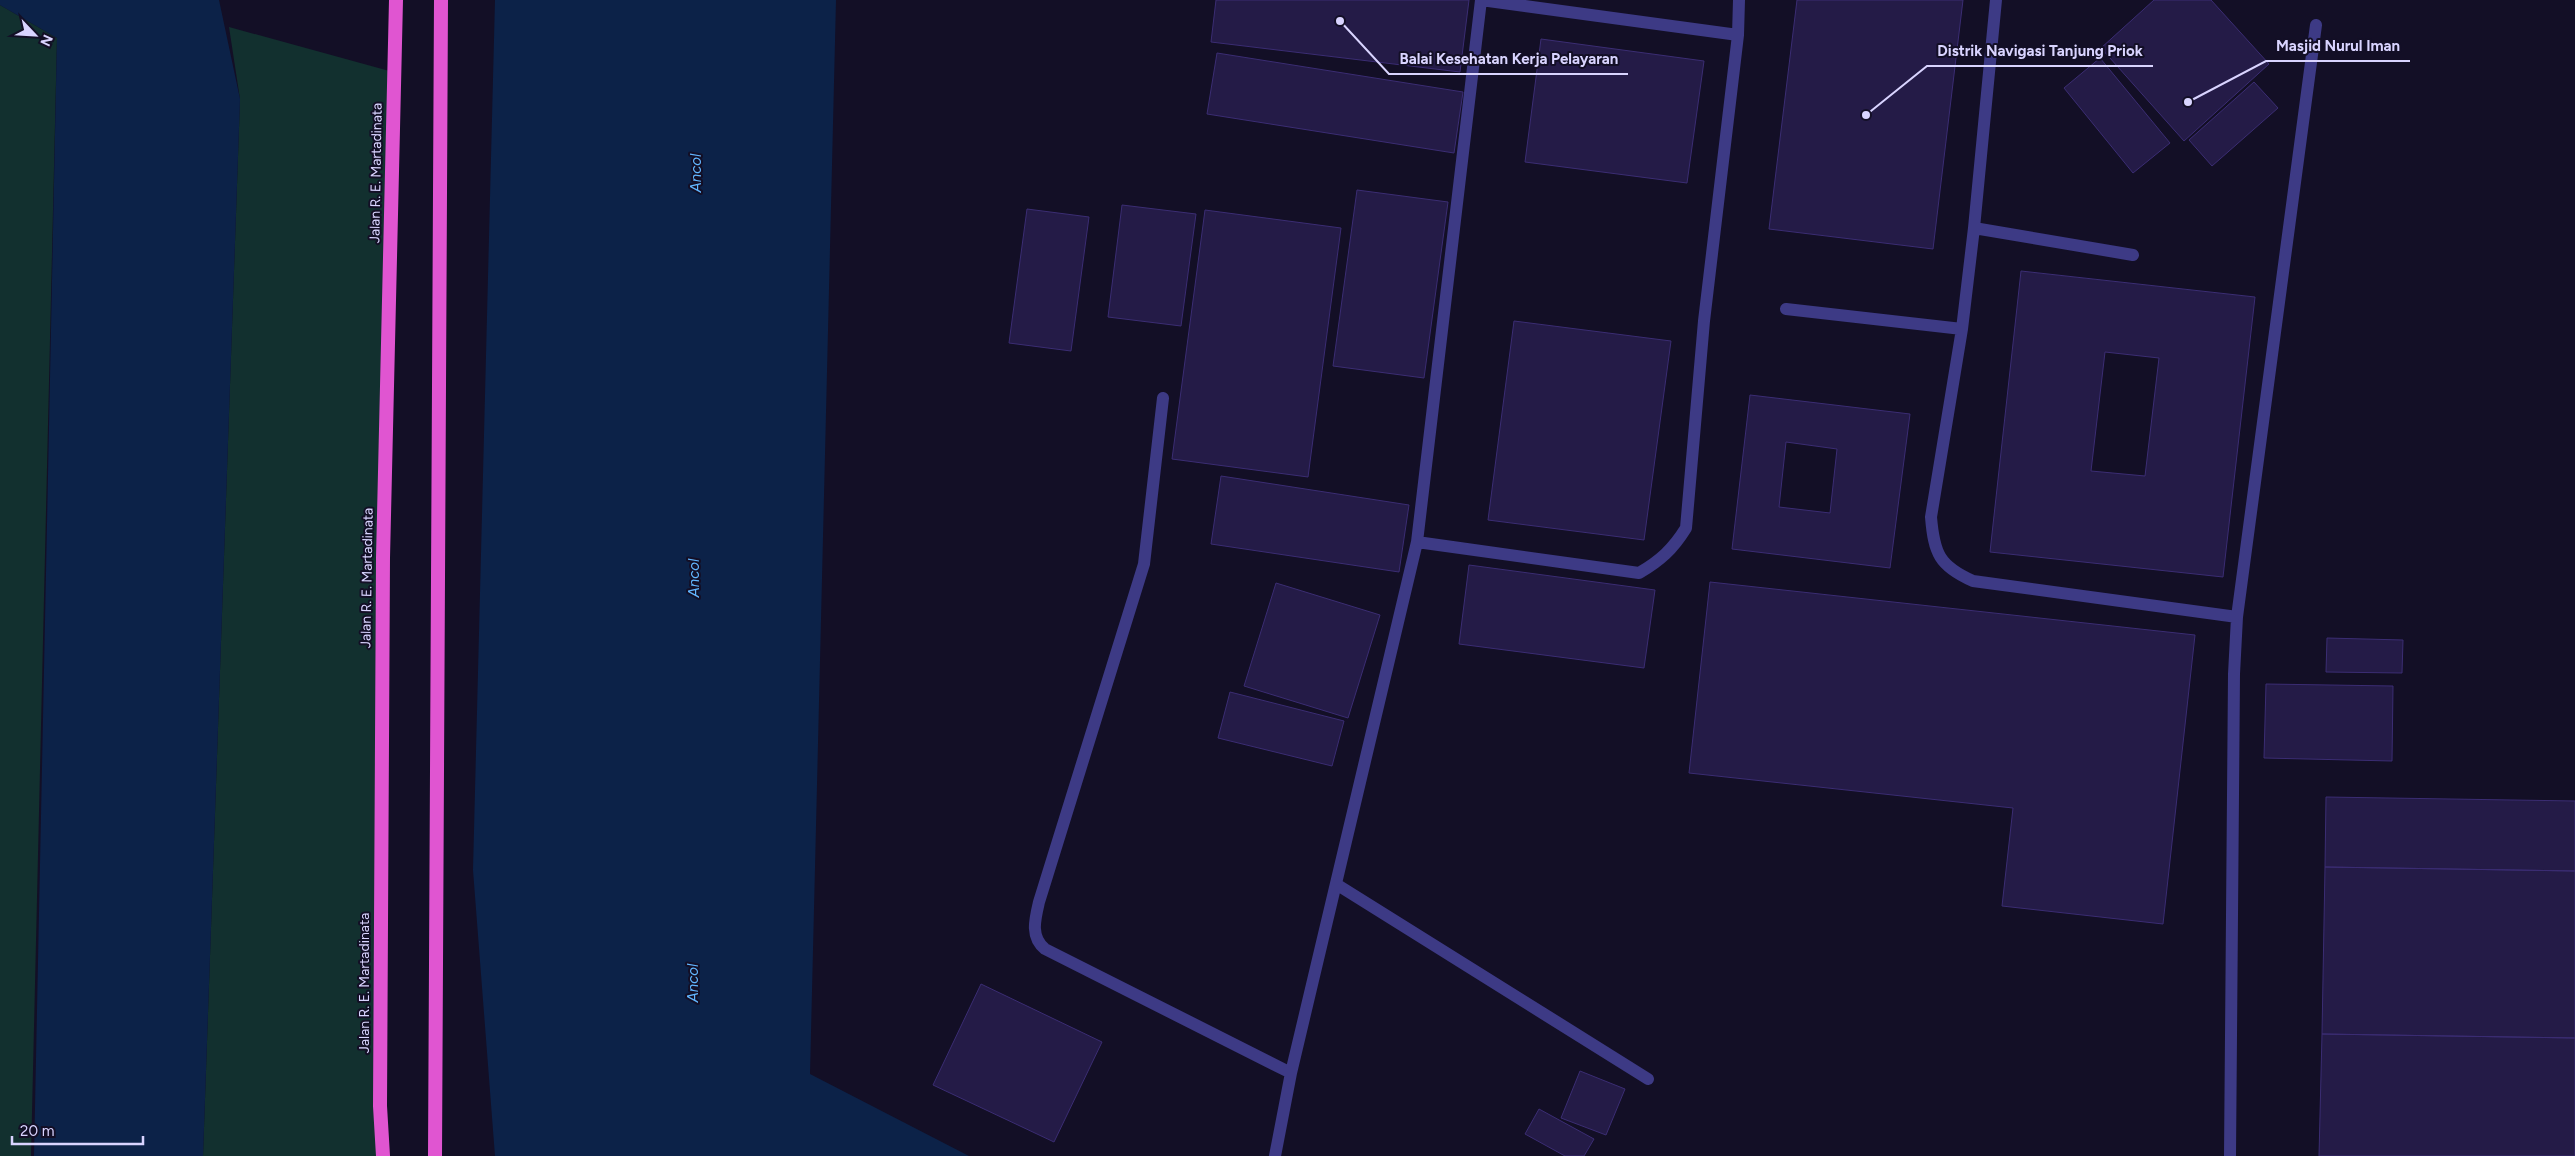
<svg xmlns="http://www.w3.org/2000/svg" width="2575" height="1156" font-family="Figtree,sans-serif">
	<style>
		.green { fill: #12302f }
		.water { fill: #0c2248 }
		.building { fill: #241b47; stroke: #3b2d73; fill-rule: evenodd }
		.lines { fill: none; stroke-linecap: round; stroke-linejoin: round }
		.service { stroke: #3d3a85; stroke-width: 12 }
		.trunk { stroke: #e055d1; stroke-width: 14 }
		.labels { text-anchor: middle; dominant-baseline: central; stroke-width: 4; stroke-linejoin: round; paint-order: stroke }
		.street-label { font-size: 14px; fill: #d9d4ff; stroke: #130f26 }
		.water-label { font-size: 15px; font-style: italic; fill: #62b6ff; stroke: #130f26 }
		.leader { fill: none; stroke: #d9d4ff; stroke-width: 2 }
		.callout-dot { fill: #d9d4ff; stroke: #130f26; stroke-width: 2 }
		.callout-label { font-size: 15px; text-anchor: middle; font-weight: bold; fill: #d9d4ff; stroke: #130f26; stroke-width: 4; stroke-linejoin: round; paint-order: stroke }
	</style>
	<rect width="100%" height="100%" fill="#130f26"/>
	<path class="green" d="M0,5l57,33 -26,1118h-31z
		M229,27l164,45 -10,1084h-180l37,-1057z"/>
	<path class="water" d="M0,0h219l21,99 -37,1057h-169l23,-1118 -57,-33z
		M495,0h341l-26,1074 159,82h-474l-22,-286z"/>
	<path class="building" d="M1216,0h253l-9,72 -249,-30z
		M1797,0h166l-30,249 -164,-20z
		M2154,0h57l58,64 -85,77 -83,-93z
		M1541,39l163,22 -17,122 -162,-21z
		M1217,53l246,39 -9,61 -247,-39z
		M2100,58l70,85 -37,30 -69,-85z
		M2254,82l24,26 -66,58 -23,-26z
		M1357,190l91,12 -24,176 -91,-12z
		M1122,205l74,9 -15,112 -73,-9z
		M1027,209l62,8 -18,134 -62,-8z
		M1205,210l136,18 -33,249 -136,-18z
		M2021,271l234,26 -32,280 -233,-25zM2105,352l54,6 -14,118 -54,-5z
		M1514,321l157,20 -27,199 -156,-20z
		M1750,395l160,19 -20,154 -158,-19zM1786,442l51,7 -7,64 -51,-6z
		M1221,476l188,29 -10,67 -188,-28z
		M1469,565l186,25 -11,78 -185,-24z
		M1710,582l485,53 -32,289 -161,-18 11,-98 -324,-35z
		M1276,583l104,32 -32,103 -104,-32z
		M2327,638l76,2 -1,33 -76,-1z
		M2266,684l127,2 -1,75 -128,-3z
		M1230,692l114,29 -12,45 -114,-28z
		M2326,797l249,4v70l-250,-4z
		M2325,867l250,4v167l-253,-4z
		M981,984l121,58 -48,100 -121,-57z
		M2322,1034l253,4v118h-256z
		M1580,1071l45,18 -19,46 -45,-17z
		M1539,1109l55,30 -10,17h-19l-40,-22z"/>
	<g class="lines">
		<path class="service" d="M1996,0l-22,228 159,27
			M1974,228l-12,101 -31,188c3,36 8,49 42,64l264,36 -3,57 -4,482
			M1786,309l176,20
			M1163,398l-19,166 -105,338c-4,17 -9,35 6,47l246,124
			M1417,542l64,-542 257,35
			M2237,617l79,-592
			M1336,884l312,195
			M1275,1156l16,-83 126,-531 222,31c21,-12 34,-24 47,-45l18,-207 34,-286 1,-35"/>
		<path class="trunk" d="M383,1156l-3,-50 3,-548 13,-558
			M435,1156l6,-1156"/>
	</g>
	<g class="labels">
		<g class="street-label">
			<text transform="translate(376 173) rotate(-89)">Jalan R. E. Martadinata</text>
			<text transform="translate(367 578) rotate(-89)">Jalan R. E. Martadinata</text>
			<text transform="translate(364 983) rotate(-90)">Jalan R. E. Martadinata</text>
		</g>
		<g class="water-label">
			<text transform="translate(696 173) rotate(-90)">Ancol</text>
			<text transform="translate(694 578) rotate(-90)">Ancol</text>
			<text transform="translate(693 983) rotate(-90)">Ancol</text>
		</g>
	</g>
	<path class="leader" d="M2188 102L2266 61H2410M1866 115L1927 66H2153M1340 21L1389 74H1628"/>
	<g class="callout-dot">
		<circle cx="2188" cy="102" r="5"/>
		<circle cx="1866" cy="115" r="5"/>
		<circle cx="1340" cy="21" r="5"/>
	</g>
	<g class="callout-label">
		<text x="2338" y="51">Masjid Nurul Iman</text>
		<text x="2040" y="56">Distrik Navigasi Tanjung Priok</text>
		<text x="1509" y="64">Balai Kesehatan Kerja Pelayaran</text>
	</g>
	<g transform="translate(35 35) rotate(115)" stroke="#130f26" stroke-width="4" paint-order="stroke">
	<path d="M0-4L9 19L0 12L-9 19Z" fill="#d9d4ff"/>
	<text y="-8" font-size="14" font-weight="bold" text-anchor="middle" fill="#d9d4ff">N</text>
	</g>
	<path d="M12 1136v8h131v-8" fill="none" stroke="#d9d4ff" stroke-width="2.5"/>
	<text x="20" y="1136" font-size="15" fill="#d9d4ff" stroke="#130f26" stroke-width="4" paint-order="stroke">20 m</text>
</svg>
